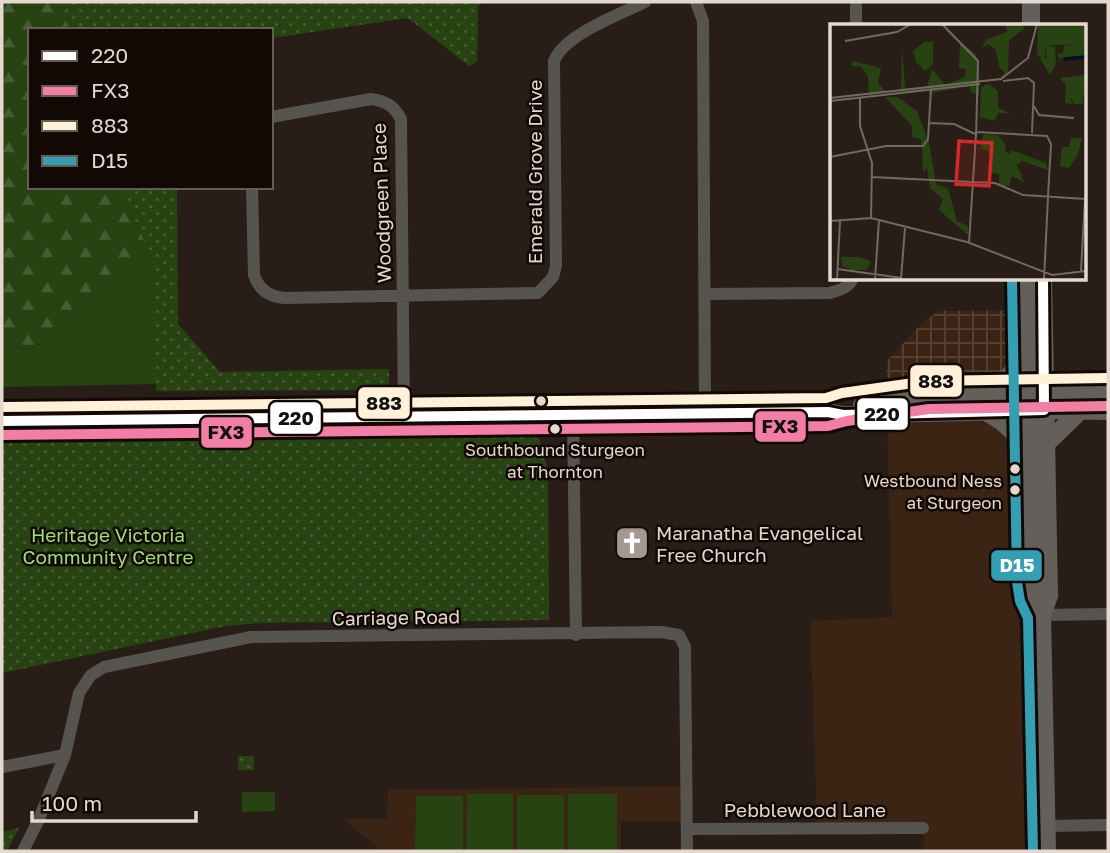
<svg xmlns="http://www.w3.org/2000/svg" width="1110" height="853" font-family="'Golos Text',sans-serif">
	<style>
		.built { fill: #3b2413 }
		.industrial { fill: url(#industrial-grid) }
		.green { fill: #274311 }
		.forest { fill: url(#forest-firs) }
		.park { fill: url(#park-dots) }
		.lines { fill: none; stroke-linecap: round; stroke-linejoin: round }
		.street { stroke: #575450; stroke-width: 12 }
		.secondary { stroke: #635f5a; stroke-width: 18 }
		.bus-1-casing { stroke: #120905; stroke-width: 16 }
		.bus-2-casing { stroke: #120905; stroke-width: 16 }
		.bus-3-casing { stroke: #120905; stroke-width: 16 }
		.bus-4-casing { stroke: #120905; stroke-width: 16 }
		.bus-1 { stroke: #fff; stroke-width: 10 }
		.bus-2 { stroke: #f27ea6; stroke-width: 10 }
		.bus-3 { stroke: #fff0d8; stroke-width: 10 }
		.bus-4 { stroke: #349fb2; stroke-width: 10 }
		.bus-dot { fill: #e5d8cf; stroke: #120905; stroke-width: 2.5 }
		.labels { text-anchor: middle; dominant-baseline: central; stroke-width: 5; stroke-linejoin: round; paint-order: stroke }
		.bus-label { font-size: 17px; fill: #e5d8cf; stroke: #120905 }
		.street-label { font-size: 19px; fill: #e5d8cf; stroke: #120905 }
		.poi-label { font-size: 19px; fill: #e5d8cf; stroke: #120905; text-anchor: start }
		.park-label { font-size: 19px; fill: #9de077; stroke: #120905 }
		.inset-river { fill: none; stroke: #040f21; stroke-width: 3.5 }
		.inset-road { fill: none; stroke: #746861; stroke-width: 2 }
		.view { fill: #d62828; fill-opacity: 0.15; stroke: #d62828; stroke-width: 3.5 }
		.inset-edge { fill: none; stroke: #e5d8cf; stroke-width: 3.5 }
		.line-badge { stroke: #120905; stroke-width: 2.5 }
		.badge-label { font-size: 19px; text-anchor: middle; font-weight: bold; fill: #fff }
		.pale-badge-label { font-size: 19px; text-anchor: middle; font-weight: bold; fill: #111 }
	</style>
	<defs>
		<pattern id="industrial-grid" width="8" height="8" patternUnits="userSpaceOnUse" patternTransform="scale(1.75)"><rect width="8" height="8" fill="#3b2413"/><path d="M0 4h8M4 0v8" fill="none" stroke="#574334"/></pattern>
		<pattern id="forest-firs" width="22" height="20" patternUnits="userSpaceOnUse" patternTransform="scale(1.75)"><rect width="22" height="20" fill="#274311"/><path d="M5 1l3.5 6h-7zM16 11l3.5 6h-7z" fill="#465d33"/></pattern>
		<pattern id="park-dots" width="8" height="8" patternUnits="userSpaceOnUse" patternTransform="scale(1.75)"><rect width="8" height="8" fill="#274311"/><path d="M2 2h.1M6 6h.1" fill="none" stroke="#465d33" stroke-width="1.8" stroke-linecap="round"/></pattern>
	</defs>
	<rect width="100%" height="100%" fill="#281e17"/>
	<path class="built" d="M985,411l43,34 13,406h-117l-1,-23 -106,-5 -7,-202 82,-4 -5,-203z
		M686,786l1,36h-66v29h-239l-39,-32h44l1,-29z"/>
	<path class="industrial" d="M1025,310l1,83 -140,9 1,-41 38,-41 15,-9z"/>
	<path class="green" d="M152,259l4,9 3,116 -157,3v-43l24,5 39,-15 48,-51z
		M242,792h33v19l-33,1z
		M467,794h46v57h-47z
		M568,794h49v57h-49z
		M517,795h47v56h-47z
		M416,796h47v55h-48z"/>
	<path class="forest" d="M2,2h481l-5,3 -1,56 -8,5 -59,-49 -139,21v-8h-241v157h129l-1,64 -8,9 -37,23 -48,51 -39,15 -24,-5z"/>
	<path class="park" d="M64,2h420l-6,3 -1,56 -8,5 -61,-48 -137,20v-8h-204z
		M121,187h56l1,137 42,48 169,-3v15h-2l-1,6 -230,1 -3,-129z
		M516,436l23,2 9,31 1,151 -286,3 -37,3 -224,47v-231z
		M238,756h16v14h-16z
		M19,828l-12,23h-5v-19z"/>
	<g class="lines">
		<path class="street" d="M696,2l7,19 2,393
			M856,2v24
			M271,117l100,-18c15,2 23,7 30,20l3,299
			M252,187l2,88c5,15 16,22 31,23l253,-5 15,-16 3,-11 -2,-205c11,-27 65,-46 91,-59
			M705,294l125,-1c9,-3 19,-5 23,-15
			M573,416l3,219
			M1042,615l66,-1
			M2,767l63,-12
			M1046,826l62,-1
			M687,829l236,-1
			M23,851l16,-32 26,-64 14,-62 12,-18 13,-8 147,-30 410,-5 18,3 6,12 2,204"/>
		<path class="secondary" d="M1031,2v24
			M1026,278l5,304 2,14 9,19
			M1043,278l6,318 -7,19 5,236
			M985,392l25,-17 16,-22
			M862,405l66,-10 180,-3
			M985,411l16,10 27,24
			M2,421l826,-9 15,3 201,-5 64,1
			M1045,445l35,-34"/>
		<g class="bus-1-casing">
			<path id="bus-1" d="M2,421l826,-9 15,3 201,-5 -1,-132"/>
		</g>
		<g class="bus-2-casing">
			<path id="bus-2" d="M2,435l826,-9 19,-5 82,-12 179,-3"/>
		</g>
		<g class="bus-3-casing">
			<path id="bus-3" d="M2,407l824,-9 16,-5 86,-12 180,-3"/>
		</g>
		<g class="bus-4-casing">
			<path id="bus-4" d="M1012,278l5,304 3,19 8,17 5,233"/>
		</g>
		<use href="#bus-1" class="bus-1"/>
		<use href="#bus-2" class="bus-2"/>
		<use href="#bus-3" class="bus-3"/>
		<use href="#bus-4" class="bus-4"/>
	</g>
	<defs>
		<g id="church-square" transform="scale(1.75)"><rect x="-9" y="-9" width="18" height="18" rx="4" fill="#a3978f" stroke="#120905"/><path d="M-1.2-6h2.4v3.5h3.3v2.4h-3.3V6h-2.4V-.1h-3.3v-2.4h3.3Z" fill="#fff"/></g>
	</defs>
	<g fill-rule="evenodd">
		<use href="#church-square" x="632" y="543"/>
	</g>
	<g class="bus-dot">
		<circle cx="541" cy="401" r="6"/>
		<circle cx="555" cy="429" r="6"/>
		<circle cx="1015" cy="469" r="6"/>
		<circle cx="1015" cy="490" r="6"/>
	</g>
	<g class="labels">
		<g class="bus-label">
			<text x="555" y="449">Southbound Sturgeon<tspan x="555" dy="22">at Thornton</tspan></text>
			<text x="1002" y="480" text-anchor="end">Westbound Ness<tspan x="1002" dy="22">at Sturgeon</tspan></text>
		</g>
		<g class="street-label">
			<text transform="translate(534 172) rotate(-90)">Emerald Grove Drive</text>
			<text transform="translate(381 203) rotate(-92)">Woodgreen Place</text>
			<text transform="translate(396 617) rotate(-1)">Carriage Road</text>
			<text x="805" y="809">Pebblewood Lane</text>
		</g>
		<g class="poi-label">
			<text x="656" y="532">Maranatha Evangelical<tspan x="656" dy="22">Free Church</tspan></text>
		</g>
		<g class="park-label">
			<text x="108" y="534">Heritage Victoria<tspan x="108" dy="22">Community Centre</tspan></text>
		</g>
	</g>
	<g transform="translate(830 24)">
		<rect width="256" height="256" fill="#281e17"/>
		<path d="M107,0l39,30 4,30 -8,1h7v10l-9,-3v-6l-39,7v-4l-30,3 1,-48 3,45 22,-2 5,-18 13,16 20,-8 1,-8 -7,-1 1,-24zM208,0h47v32l-25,2v6l-2,-11 5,1 1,-8 11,-2 -30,2v15l-8,-7zM23,37l28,7 -3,15 8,9 -17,2 -1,-18 -8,-10h-9zM181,126l35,13 2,7 -26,-9 -6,4 8,17 -12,-6 -3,11 -10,-10 2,-26 9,5z" fill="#274311"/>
		<path d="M175,0h18l1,5 -15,11 -1,34 -10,4 7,-5 -6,-6 -3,-17 -8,-6 -6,4 4,-8 21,-8zM94,18h9v22l-8,7 -9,-9 -3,-11zM215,22l10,1 1,17 -6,11 -11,-18 8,2zM255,51l-2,29h-9l-4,-7 2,7 -7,-1 1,-18 -6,-7zM159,60l9,7v17l12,5h-12l-3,8 -15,-4 1,-30zM154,110l14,1 7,9 1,6 -15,14 -2,-13 -10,-6z" fill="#274311"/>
		<path d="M55,73h12l20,14 10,27 -6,8v-7l-9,-2v-11zM98,112l8,48 12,5 9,32 11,5v9l-29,-25 4,-11 -13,-11 -3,-20 -4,4 -1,-26zM241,114h11l-4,16 -9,14 -9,-2 2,-19h7zM165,122l27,15 -6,4 7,11h-16l-1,11 -7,-2v-11l-8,-1 -2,-22 -13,-3zM11,233h18l12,4 -4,9h-16l-9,-4z" fill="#274311"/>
		<path class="inset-river" d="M234,35l22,-2"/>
		<path class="inset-road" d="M112,0l36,37 -2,76M15,17l52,-9 14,-8M173,57l25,-3 6,5 -2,50M0,74l171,-19 27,-21 9,-34M30,74v28l12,37 -1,55M0,77l150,-17M204,82l5,9 35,3M99,99l25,1 21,10M147,108l70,4 4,8 -3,52M0,133l56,-11h37l5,-7 3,-50M41,153l102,5M143,158l22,1 28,12 63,4M0,197l41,-3 96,24 85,33 34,-4M139,219l7,-109M7,245l65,9M251,247l4,-72M7,255l3,-58M45,255l4,-59M71,255l4,-51M214,255l4,-82"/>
		<path class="view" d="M129,117l33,2 -3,43 -33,-2z"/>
		<rect width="256" height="256" class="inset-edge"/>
	</g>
	<g class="line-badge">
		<rect x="909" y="364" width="54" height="34" rx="7" fill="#fff0d8"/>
		<rect x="357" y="386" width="54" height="34" rx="7" fill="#fff0d8"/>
		<rect x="856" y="397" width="53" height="34" rx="7" fill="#fff"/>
		<rect x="269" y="401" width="53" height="34" rx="7" fill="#fff"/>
		<rect x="754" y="410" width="53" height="33" rx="7" fill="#f27ea6"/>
		<rect x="200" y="416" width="53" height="33" rx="7" fill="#f27ea6"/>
		<rect x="990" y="549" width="53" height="33" rx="7" fill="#349fb2"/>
	</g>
	<g class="badge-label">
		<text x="1017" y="572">D15</text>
	</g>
	<g class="pale-badge-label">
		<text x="936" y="388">883</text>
		<text x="384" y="410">883</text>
		<text x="882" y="421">220</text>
		<text x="296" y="425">220</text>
		<text x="780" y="433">FX3</text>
		<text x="226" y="439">FX3</text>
	</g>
	<rect width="1110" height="853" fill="none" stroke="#e5d8cf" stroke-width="7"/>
	<rect x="28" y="28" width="245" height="161" fill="#120905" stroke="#665c56" stroke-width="2"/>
	<rect x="42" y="51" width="35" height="10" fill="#ffffff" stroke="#665c56" stroke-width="2"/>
	<text x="91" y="63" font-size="21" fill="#e5d8cf">220</text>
	<rect x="42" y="86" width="35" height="10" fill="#f27ea6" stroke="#665c56" stroke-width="2"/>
	<text x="91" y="98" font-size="21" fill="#e5d8cf">FX3</text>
	<rect x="42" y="121" width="35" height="10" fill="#fff0d8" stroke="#665c56" stroke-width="2"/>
	<text x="91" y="133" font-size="21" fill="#e5d8cf">883</text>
	<rect x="42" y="156" width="35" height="10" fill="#349fb2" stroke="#665c56" stroke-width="2"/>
	<text x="91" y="168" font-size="21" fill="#e5d8cf">D15</text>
	<path d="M32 811v10h164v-10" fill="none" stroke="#e5d8cf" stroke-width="3.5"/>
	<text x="42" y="811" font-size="21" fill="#e5d8cf" stroke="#120905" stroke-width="5" paint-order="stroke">100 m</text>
</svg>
